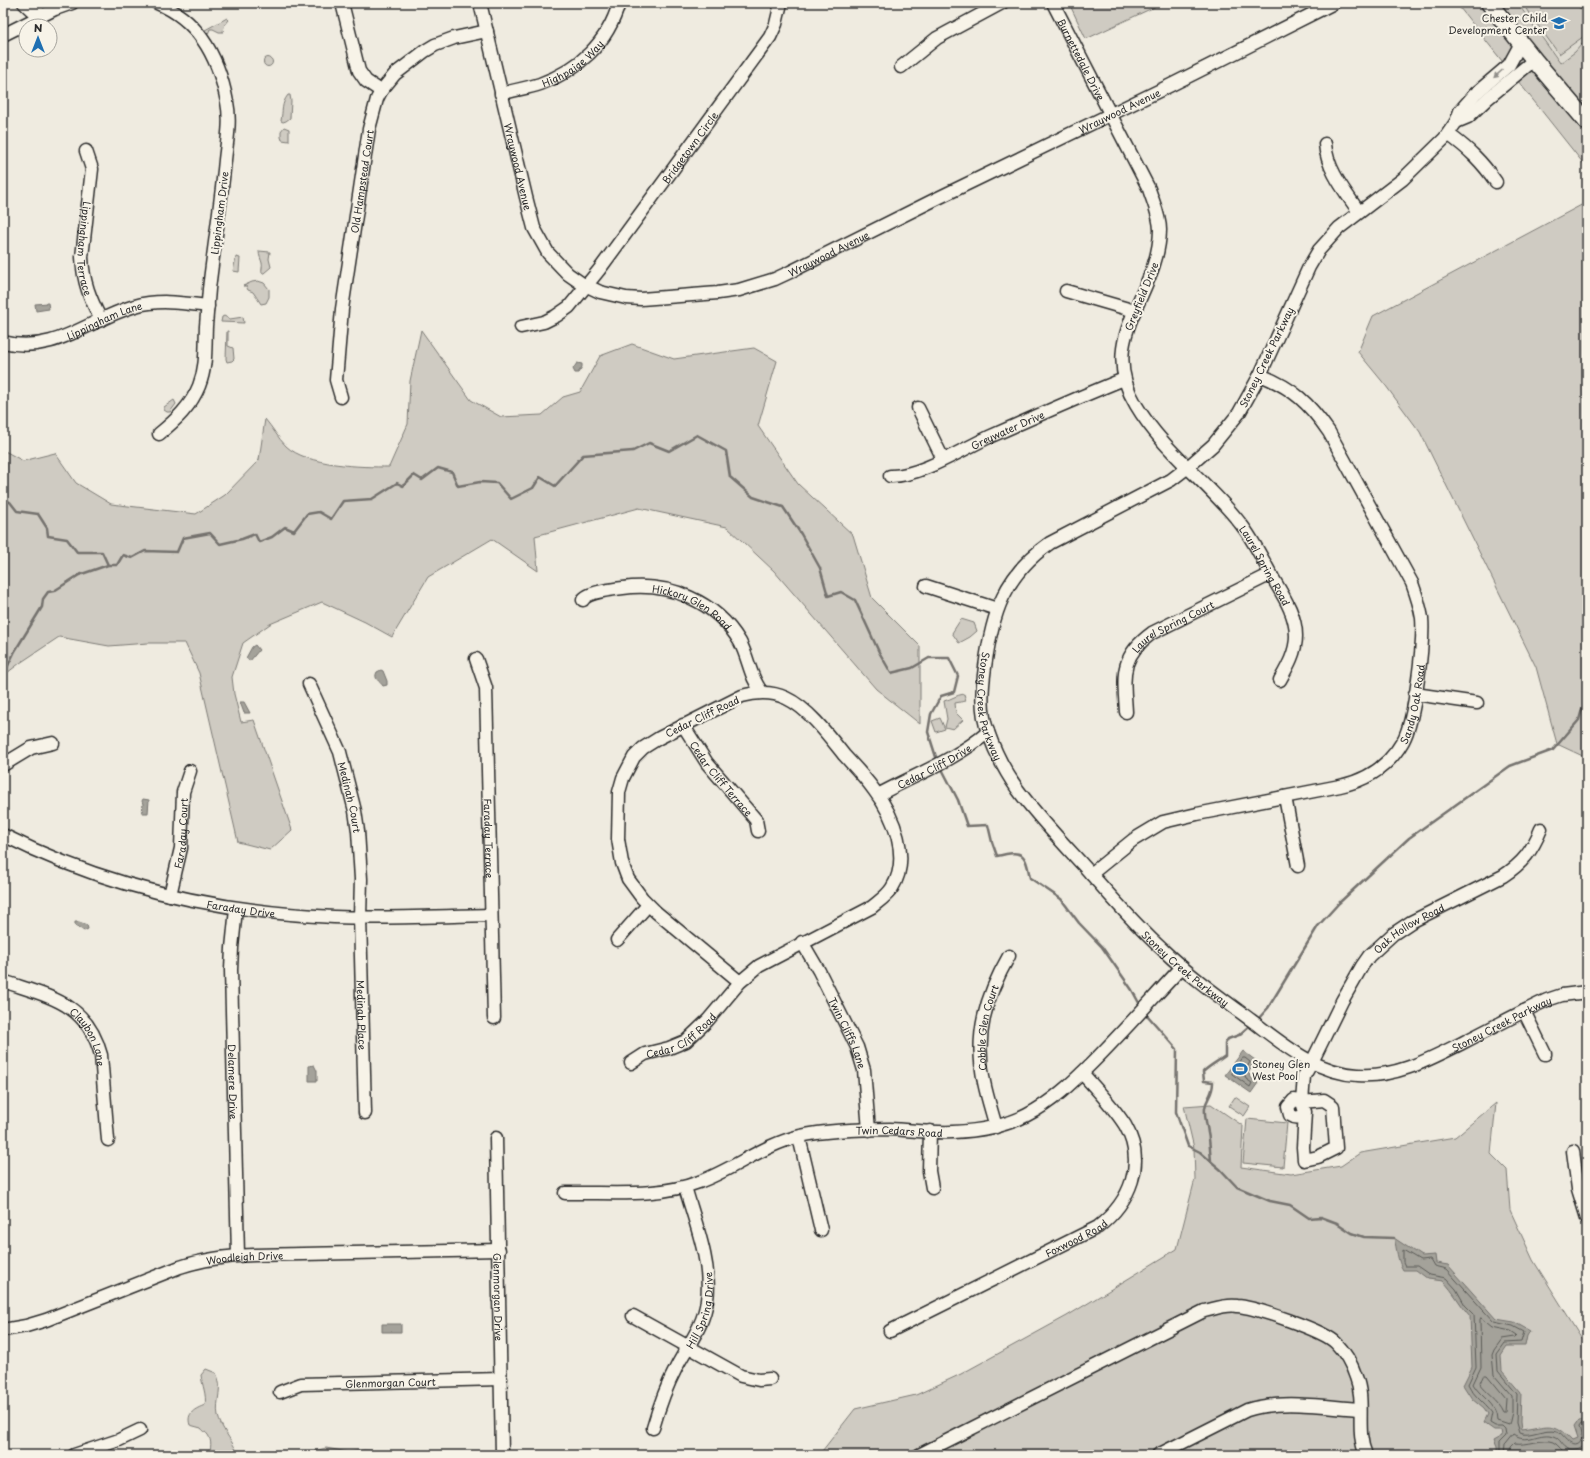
<svg xmlns="http://www.w3.org/2000/svg" width="1590" height="1458" font-family="'Playpen Sans',sans-serif">
	<style>
		.built { fill: #dedbd1 }
		.green { fill: #cfcbc2; stroke: #7d7b76 }
		.water { fill: #a4a29a; stroke: #74726e }
		.lines { fill: none; stroke-linecap: round; stroke-linejoin: round }
		.shore { stroke: #5b5b57; stroke-width: 1 }
		.stream { stroke: #74726e; stroke-width: 2.5 }
		.minor-casing { stroke: #2b2b2b; stroke-width: 15 }
		.major-casing { stroke: #2b2b2b; stroke-width: 19 }
		.minor { stroke: #f7f3e8; stroke-width: 12 }
		.major { stroke: #f7f3e8; stroke-width: 16 }
		.oneway { fill: #918f8a }
		.labels { text-anchor: middle; dominant-baseline: central; stroke-width: 4; stroke-linejoin: round; paint-order: stroke }
		.poi-label { font-size: 10px; fill: #2b2b2b; stroke: #f7f3e8; text-anchor: end }
		.street-label { font-size: 10px; fill: #2b2b2b; stroke: #f7f3e8 }
	</style>
	<rect width="100%" height="100%" fill="#efebe0"/>
	<filter id="ink" filterUnits="userSpaceOnUse"><feTurbulence type="fractalNoise" baseFrequency=".025" numOctaves="2"/><feDisplacementMap in="SourceGraphic" scale="8" xChannelSelector="R" yChannelSelector="G"/><feConvolveMatrix kernelMatrix="1 2 1 2 8 2 1 2 1" color-interpolation-filters="sRGB"/></filter>
	<g filter="url(#ink)">
		<path class="built" d="M1528,3h59v35l-12,14 -14,12 -40,-56z"/>
		<path class="green" d="M1069,3h94l-77,36z
			M1456,3h72l-7,5 39,55 15,-11 12,-14v130z
			M1535,3h42l3,6 7,-5v30l-28,20 -33,-45z
			M227,18l2,2 -5,6 -1,6h-4l-6,-3h-3l-2,5 -3,-4z
			M263.5 62a4.5 4.5 0 1 1 9 0a4.5 4.5 0 1 1-9 0Z
			M288,95h2l1,6 -1,17 -4,3 -3,1 -2,-1c2,-11 0,-17 7,-26z
			M284,127l5,2v12l-7,-1 -1,-3v-6z
			M1587,202v556l-30,-14 -21,-77 -116,-235 -34,-46 -28,-34 15,-36z
			M259,251l11,1 -1,7 2,8 -7,6h-2c-1,-4 1,-6 0,-10 -1,-4 -3,-7 -3,-12z
			M236,257l4,1 -1,14 -6,-1z
			M258,281l6,2 5,6v8l-3,6 -5,1 -8,-12 -5,-2 -2,-4h-3l9,-4z
			M224,316l6,3 13,-2 1,6 -23,-1 1,-5z
			M421,330l50,70 30,17 41,-2 21,-18 17,-5 20,-36 32,-12 42,15 80,-11 23,13 -19,65 40,58 55,51 19,63 48,48v78l-44,-35 -102,-118 -47,-44 -88,-19 -104,28 3,35 -46,-32 -64,38 -36,60 -27,-15 -43,-20 -52,22 -27,19 -11,34 2,17 7,28 13,-2 38,110 -22,20 -32,-8 -39,-169 -14,-30h-37l-39,3 -50,-9 -39,26 -17,13v-226l20,11 32,-8 21,30 35,21 85,10 29,-19 34,-35 6,-41c7,8 13,19 21,27 21,20 75,21 103,21l19,-43 2,-43z
			M227,331h1v15l5,2 1,11 -2,2 -5,1 -1,-3z
			M174,400l2,4 -6,8h-3l-3,-2v-3z
			M961,619l13,4 3,8 -7,6 -11,6 -7,-10z
			M964,694l2,7 -11,2 1,10 7,7 -10,9 -8,-2 2,-8 -3,-18c8,-2 12,-6 20,-7z
			M940,718l5,11 -9,3 -4,-11z
			M1235,1097l15,10 -6,9 -15,-10z
			M1496,1103l-5,51 16,16 3,40 23,50 48,77 6,4v114h-768l36,-46 61,-14 45,-21 106,-58 110,-67 18,-70 -1,-31 -10,-42 27,-2 32,22 -2,41 50,7 50,-8 19,-13 95,-16z
			M1247,1119l40,4 -4,44 -40,-4z
			M206,1369l10,4c8,15 -1,27 2,43 3,12 13,23 18,34l10,5 20,-2 25,2h-82c2,-7 3,-14 -1,-20 -2,-3 -5,-4 -7,-7l-11,-3c-4,-12 5,-16 15,-20 2,-10 -3,-20 -4,-30z
			M326,1448l22,4 16,-2 18,1 4,4h-87z"/>
		<path class="water" d="M48,303l1,6 -13,2 -1,-7z
			M577,363l5,1v3l-4,6h-3l-2,-4z
			M255,645l4,5 -9,11 -4,-3 6,-11z
			M381,670l2,1 4,10v4l-4,1c-3,-5 -10,-7 -6,-14z
			M240,702h4l6,11h-6z
			M143,799l6,1 -1,13h-6l1,-9 -1,-3z
			M75,922h4l8,3 1,4 -4,2 -9,-6z
			M1243,1051l16,12 -2,3 -3,-2 -6,9 2,2 -1,1 9,7 -7,10 -26,-18z
			M314,1065l3,6v10h-8v-15z
			M1394,1238l27,18 14,-1 1,8 12,2 48,54 18,3 16,9 -3,5 -2,10h-18l-6,9 1,16 19,22 -1,29 1,8c26,-3 32,-11 52,11l5,-2 -4,-12 5,-7 8,-1v36h-91v-7l-3,-7 9,-5 -1,-6h-7l-10,-7 4,-8 -4,-6 -12,-10 -9,-14 9,-18 -2,-51c-10,-11 -16,-24 -27,-35l-15,-2 -12,-9h-13c-6,-10 -6,-21 -9,-32z
			M382,1324h19v8h-19z"/>
		<g class="lines">
			<path class="shore" d="M1243,1058h2l5,4 -6,11 2,6 6,4 -2,4 -18,-13z
				M1481,1318l11,9 19,4 6,4 -2,2 -13,2 -8,11 -2,5 2,20 18,21v15l-3,13 -12,-4c0,-17 -16,-22 -24,-36l8,-17 -1,-47z
				M1484,1375h3l19,23 -1,13h-2c-5,-12 -16,-17 -23,-27z
				M1499,1455v-12l7,-7 -1,-7 -3,-3h-7l-5,-3 2,-10c-9,-12 -17,-15 -24,-29l8,-17 -2,-53 -9,-9 -9,-16 -10,-11 -16,-3 -13,-9h-12l-2,-4v-12l17,10 10,-1 4,7 12,3 48,53 19,4 11,6 -3,10 -16,1 -8,11 1,17 19,23 -1,29 3,10c10,5 25,-6 38,-2 8,3 16,23 25,9l-3,-13 2,-3 6,-1
				M1504,1455l1,-10 8,-10c14,9 22,-1 36,0 12,2 10,8 19,14 6,3 16,0 18,-7 2,-4 0,-8 -1,-12l2,-2
				M1510,1455l1,-7 4,-4c12,2 28,-6 38,-2 6,3 9,10 15,13"/>
			<path class="stream" d="M3,500l7,2 7,9 21,3 9,14 1,8 19,3 10,13h25l6,13h9l6,-10 9,3 13,-7 32,1 6,-14 27,-5 10,11 22,-5 13,-5 4,8 13,-5 13,-10 9,4 13,-17 12,-2 12,7 12,-18 29,-2 25,-16 6,3 11,-11 8,5 16,-12 14,4 6,14 22,-4 17,1 14,16 22,-11 7,-11 15,9 28,-31 50,-4 16,-8 20,8 28,-16 29,16 4,26 23,20 30,10 18,27 19,34 8,28 13,-4 14,8 24,52 12,21 21,-5 17,-10h20l9,18 -4,16 -13,4 -10,18 -3,18 8,25
				M3,676l12,-25 27,-44 1,-8 5,-7 6,-1 25,-16 29,-10
				M942,769l16,31 9,26 21,-1 4,17 5,14c26,-6 28,-4 33,22l31,21 18,24 23,24 30,43 7,13
				M1147,1015l30,34 -1,63 12,34 12,6 21,18 16,17 33,14 20,4 19,13 12,-1 16,6 15,10 12,4 30,1
				M1259,1018l9,-10 50,-82 21,-23 70,-65 101,-72 43,-16 26,-30 3,-11 5,-4
				M1211,1161c-1,-9 -1,-19 -3,-28 -1,-9 -4,-16 -3,-25 1,-10 8,-12 8,-26l-9,-1 -1,-9c6,-6 14,-10 22,-16v-12l3,-5 11,-4 9,-8"/>
			<g class="minor-casing">
				<g id="minor">
					<path d="M24,3l15,14 -3,-14"/>
					<path d="M157,3c42,17 62,56 70,99 4,19 0,39 -2,58 -4,43 -11,86 -16,129 -1,13 -2,25 -3,37 -1,20 1,40 -7,60 -8,20 -23,34 -40,48"/>
					<path d="M342,3l17,68 7,10 15,10"/>
					<path id="s1" d="M480,3l46,194 8,31 14,25 20,21 13,9 19,9 26,6 15,1 77,-6 21,-3 36,-11 15,-7 146,-73 235,-114 163,-82"/>
					<path id="s2" d="M1053,3l96,186c4,13 11,27 11,41 -1,65 -65,107 -24,175 27,46 72,77 104,118 14,17 23,38 34,57 10,17 22,35 22,56 0,16 -8,30 -16,44"/>
					<path d="M3,35l52,-26 17,-6"/>
					<path id="s3" d="M1521,43l-12,22 -34,29 -15,17 -4,11 -11,16 -42,41 -64,49 -20,22 -10,17 -49,108 -21,38 -26,32 -25,22 -17,13 -121,63c-46,32 -58,71 -65,124 -3,22 -5,44 3,65 7,20 18,41 30,58 20,27 43,51 65,75 26,29 51,59 80,85 27,26 58,48 88,70 32,24 65,53 107,55 38,3 72,-16 106,-33 28,-14 55,-29 83,-42l15,-5 25,-3"/>
					<path d="M901,67l36,-29 65,-35"/>
					<path id="s4" d="M501,94c13,-4 27,-6 39,-10 38,-14 68,-41 79,-81"/>
					<path d="M1456,122l12,-5 19,-18 47,-39"/>
					<path d="M1448,134c21,15 34,28 48,48"/>
					<path d="M1325,144c2,26 20,47 34,68"/>
					<path id="s5" d="M86,151l6,18 -10,88c1,25 8,41 19,63"/>
					<path d="M1066,291l69,20"/>
					<path id="s6" d="M521,327l23,-5 12,-6 13,-9 30,-37 171,-233 6,-13 5,-21"/>
					<path id="s7" d="M3,342c52,13 86,-23 132,-36 24,-7 48,-3 73,0"/>
					<path id="s8" d="M341,397l-5,-17 6,-71 27,-180 8,-30 4,-8 14,-17 30,-23 10,-6 19,-7 33,-7"/>
					<path d="M918,408l25,51"/>
					<path id="s9" d="M890,476c29,1 71,-26 99,-39 45,-20 90,-40 135,-58"/>
					<path d="M926,586l71,23"/>
					<path id="s10" d="M583,600c4,-8 31,-11 40,-12 46,-6 93,13 117,54 9,17 10,36 22,50"/>
					<path id="s11" d="M476,659l10,29 8,330"/>
					<path id="s12" d="M309,684l31,68 15,59 3,20 3,48 -1,38 5,196"/>
					<path d="M1415,694l62,9"/>
					<path id="s13" d="M1126,712c-2,-36 -7,-55 26,-79l119,-59"/>
					<path id="s14" d="M683,725l24,38 49,57 2,11"/>
					<path d="M3,765l28,-17 22,-5"/>
					<path id="s15" d="M878,795c37,-20 77,-35 110,-63"/>
					<path d="M1285,797l13,69"/>
					<path id="s16" d="M3,835c103,52 216,77 331,82 53,2 105,-1 157,-2"/>
					<path id="s17" d="M1091,874l42,-34 30,-18 34,-8 143,-28c28,-6 49,-20 63,-45 12,-21 21,-98 19,-123 -2,-12 -6,-24 -10,-35l-83,-151c-20,-29 -36,-44 -69,-57"/>
					<path id="s18" d="M170,895l11,-47 2,-56 7,-21"/>
					<path id="s19" d="M236,909l-4,39 -1,22 7,285"/>
					<path d="M617,940l31,-35"/>
					<path id="s20" d="M802,942l17,29 38,76 7,23 5,60"/>
					<path id="s21" d="M3,981c46,16 84,21 98,74l7,85"/>
					<path d="M1524,1011l21,43"/>
					<path id="s22" d="M631,1063l14,-9 24,-6 17,-7 22,-21 32,-38 19,-16 113,-59c7,-6 15,-11 20,-19 19,-30 2,-72 -18,-98 -9,-13 -20,-24 -30,-35 -15,-19 -36,-47 -58,-57 -15,-7 -29,-6 -44,-2l-83,42 -16,10 -9,9 -11,21 -4,14 -1,47 4,24 6,16 14,19 14,14 84,70"/>
					<path id="s23" d="M1305,1112l-2,35 1,13 14,-3 18,-9 -3,-42 -9,-6 -22,2 3,10c-3,6 -9,7 -15,3l-2,-8 6,-7 8,2 2,-26 8,-14 30,-61 20,-35 7,-10 24,-22 18,-12 92,-46c20,-13 29,-25 38,-47"/>
					<path id="s24" d="M996,1127c-4,-15 -9,-30 -12,-45 -10,-47 2,-86 25,-126"/>
					<path d="M930,1131l-1,40 3,17"/>
					<path d="M799,1137l22,93"/>
					<path id="s25" d="M496,1138l6,317"/>
					<path d="M1573,1151l5,38 9,29"/>
					<path id="s26" d="M565,1193c44,-1 92,5 134,-11 35,-13 64,-37 101,-46 28,-6 62,-7 90,-7 21,1 42,4 63,3 25,-1 51,-5 74,-17 25,-13 45,-32 65,-52 31,-31 60,-64 90,-96"/>
					<path d="M633,1316l108,60 18,4 11,-1"/>
					<path id="s27" d="M3,1330l23,-4 20,-6 134,-53c24,-8 49,-11 74,-12l245,-5"/>
					<path id="s28" d="M890,1331l208,-104c32,-25 49,-64 27,-102 -12,-19 -28,-35 -43,-52"/>
					<path id="s29" d="M280,1392l21,-8 200,-5"/>
					<path id="s30" d="M653,1428c6,-21 13,-41 23,-60 11,-22 28,-42 31,-68 5,-36 -12,-78 -22,-113"/>
					<path d="M74,1455l45,-15 21,-10"/>
					<path d="M919,1455l285,-144c10,-2 22,-7 33,-5 18,1 88,25 99,37 9,9 16,22 20,34 10,25 -1,53 10,78"/>
					<path d="M1158,1455l89,-45c34,-11 78,-3 113,-1"/>
				</g>
			</g>
			<g class="major-casing">
				<path id="major" d="M1489,3l47,59 51,60"/>
			</g>
			<use href="#minor" class="minor"/>
			<use href="#major" class="major"/>
		</g>
		<defs><path id="oneway-solid" d="M-6-.8H1V-3.2L6.5 0L1 3.2V.8H-6Z"/></defs>
		<use class="oneway" href="#oneway-solid" transform="translate(1498 74) rotate(138)"/>
	</g>
	<defs>
		<g id="school-bare" transform="scale(1.2)"><path d="M0-5L7-2L0 1L-7-2ZM-4 1L0 2.5L4 1V4Q0 6-4 4Z" fill="#1f6fb2" stroke="#f7f3e8" stroke-width="2.5" paint-order="stroke"/></g>
		<g id="stadium-bare" transform="scale(1.2)"><path d="M0-5a6.5 5 0 1 0 0 10a6.5 5 0 1 0 0-10ZM-3.5-1.8h7v3.6h-7Z" fill="#1f6fb2" stroke="#f7f3e8" stroke-width="2.5" paint-order="stroke"/></g>
	</defs>
	<g fill-rule="evenodd">
		<use href="#school-bare" x="1559" y="23"/>
		<use href="#stadium-bare" x="1240" y="1069"/>
	</g>
	<g class="labels">
		<g class="poi-label">
			<text x="1547" y="17">Chester Child<tspan x="1547" dy="12">Development Center</tspan></text>
			<text x="1252" y="1063" text-anchor="start">Stoney Glen<tspan x="1252" dy="12">West Pool</tspan></text>
		</g>
		<g class="street-label">
			<text stroke="none"><textPath href="#s2" startOffset="63">Burnettedale Drive</textPath></text>
			<text stroke="none"><textPath href="#s4" startOffset="79">Highpaige Way</textPath></text>
			<text stroke="none"><textPath href="#s1" startOffset="887">Wraywood Avenue</textPath></text>
			<text stroke="none"><textPath href="#s6" startOffset="253">Bridgetown Circle</textPath></text>
			<text stroke="none"><textPath href="#s1" startOffset="168">Wraywood Avenue</textPath></text>
			<text stroke="none"><textPath href="#s8" startOffset="218">Old Hampstead Court</textPath></text>
			<text transform="translate(219 213) rotate(-83)">Lippingham Drive</text>
			<text stroke="none"><textPath href="#s5" startOffset="99">Lippingham Terrace</textPath></text>
			<text stroke="none"><textPath href="#s1" startOffset="563">Wraywood Avenue</textPath></text>
			<text transform="translate(1141 296) rotate(-68)">Greyfield Drive</text>
			<text stroke="none"><textPath href="#s7" startOffset="106">Lippingham Lane</textPath></text>
			<text transform="translate(1266 357) rotate(-64)">Stoney Creek Parkway</text>
			<text stroke="none"><textPath href="#s9" startOffset="127">Greywater Drive</textPath></text>
			<text stroke="none"><textPath href="#s2" startOffset="643">Laurel Spring Road</textPath></text>
			<text stroke="none"><textPath href="#s10" startOffset="117">Hickory Glen Road</textPath></text>
			<text stroke="none"><textPath href="#s13" startOffset="110">Laurel Spring Court</textPath></text>
			<text stroke="none"><textPath href="#s17" startOffset="388">Sandy Oak Road</textPath></text>
			<text stroke="none"><textPath href="#s3" startOffset="892">Stoney Creek Parkway</textPath></text>
			<text transform="translate(702 716) rotate(-26)">Cedar Cliff Road</text>
			<text stroke="none"><textPath href="#s15" startOffset="63">Cedar Cliff Drive</textPath></text>
			<text stroke="none"><textPath href="#s14" startOffset="66">Cedar Cliff Terrace</textPath></text>
			<text stroke="none"><textPath href="#s12" startOffset="121">Medinah Court</textPath></text>
			<text stroke="none"><textPath href="#s18" startOffset="63">Faraday Court</textPath></text>
			<text stroke="none"><textPath href="#s11" startOffset="181">Faraday Terrace</textPath></text>
			<text stroke="none"><textPath href="#s16" startOffset="250">Faraday Drive</textPath></text>
			<text stroke="none"><textPath href="#s23" startOffset="423">Oak Hollow Road</textPath></text>
			<text stroke="none"><textPath href="#s3" startOffset="1228">Stoney Creek Parkway</textPath></text>
			<text stroke="none"><textPath href="#s12" startOffset="340">Medinah Place</textPath></text>
			<text stroke="none"><textPath href="#s3" startOffset="1588">Stoney Creek Parkway</textPath></text>
			<text stroke="none"><textPath href="#s24" startOffset="102">Cobble Glen Court</textPath></text>
			<text stroke="none"><textPath href="#s22" startOffset="58">Cedar Cliff Road</textPath></text>
			<text stroke="none"><textPath href="#s20" startOffset="102">Twin Cliffs Lane</textPath></text>
			<text stroke="none"><textPath href="#s21" startOffset="108">Claybon Lane</textPath></text>
			<text stroke="none"><textPath href="#s19" startOffset="173">Delamere Drive</textPath></text>
			<text stroke="none"><textPath href="#s26" startOffset="346">Twin Cedars Road</textPath></text>
			<text stroke="none"><textPath href="#s28" startOffset="208">Foxwood Road</textPath></text>
			<text stroke="none"><textPath href="#s27" startOffset="254">Woodleigh Drive</textPath></text>
			<text stroke="none"><textPath href="#s25" startOffset="159">Glenmorgan Drive</textPath></text>
			<text stroke="none"><textPath href="#s30" startOffset="128">Hill Spring Drive</textPath></text>
			<text stroke="none"><textPath href="#s29" startOffset="112">Glenmorgan Court</textPath></text>
		</g>
	</g>
	<rect width="1590" height="1458" fill="none" stroke="#f7f3e8" stroke-width="16"/>
	<rect x="8" y="8" width="1574" height="1442" fill="none" stroke="#2b2b2b" stroke-width="1.5" filter="url(#ink)"/>
	<g transform="translate(38 38)"><circle r="19" fill="#f7f3e8" stroke="#a5a39c"/>
	<path d="M0-3L7 15L0 10L-7 15Z" fill="#1f6fb2"/>
	<text y="-6" font-size="11" font-weight="bold" text-anchor="middle" fill="#2b2b2b">N</text>
	</g>
</svg>
